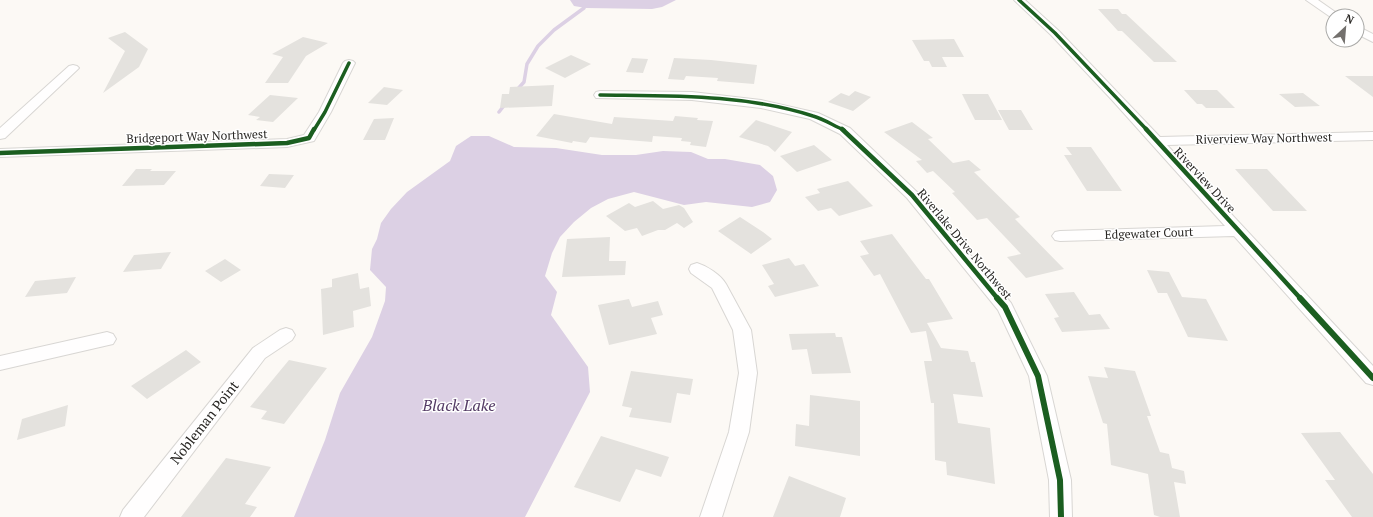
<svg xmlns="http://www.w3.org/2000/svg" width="1373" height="517" font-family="'PT Serif',serif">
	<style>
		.water { fill: #dcd0e4 }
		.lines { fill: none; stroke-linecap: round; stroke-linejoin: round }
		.stream { stroke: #dcd0e4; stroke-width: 3.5 }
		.building { fill: #e4e2de }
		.minor-casing { stroke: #d8d6d3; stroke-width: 2 }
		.minor { fill: #fffefe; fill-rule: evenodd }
		.cycleway-far2-casing { stroke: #fff; stroke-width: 5.5 }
		.cycleway-far1-casing { stroke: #fff; stroke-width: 7 }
		.cycleway-casing { stroke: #fff; stroke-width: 8 }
		.cycleway-far2 { stroke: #1b5e20; stroke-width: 3.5 }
		.cycleway-far1 { stroke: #1b5e20; stroke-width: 4.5 }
		.cycleway { stroke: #1b5e20; stroke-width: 6 }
		.labels { text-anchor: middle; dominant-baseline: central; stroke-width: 3; stroke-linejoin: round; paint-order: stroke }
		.street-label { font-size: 12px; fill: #292724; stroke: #fff }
		.near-street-label { font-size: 14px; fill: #292724; stroke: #fff }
		.near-water-label { font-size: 16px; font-style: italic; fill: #543b65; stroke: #fff }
	</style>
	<rect width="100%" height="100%" fill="#fcf9f5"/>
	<path class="water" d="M570,0h106l-14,7 -10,2 -66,-1 -12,-2z
		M471,136h18l25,11 42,1 46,7h34l27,-4 28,1 17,7h17l35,6 13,11 4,14 -7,12 -18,5 -46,-5 -22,3 -50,-13 -26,7 -17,9 -17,14 -14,15 -8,16 -7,23 12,16 -6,23 37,52 2,25 -65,125h-231l31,-77 15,-47 32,-56 13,-36 1,-14 -16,-17 2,-21 5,-10 4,-16 10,-14 16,-17 43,-31 6,-15z"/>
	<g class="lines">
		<path class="stream" d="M516,91l8,-9 3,-18 11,-18 16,-16 30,-22
			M499,112l7,-9"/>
	</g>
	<path class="building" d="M1098,9h20l4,5h4l51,48h-23l-32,-31h-4z
		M125,32l23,17 -9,18 -36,26 22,-42 -17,-13z
		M303,37l25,6 -22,13 -18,27h-23l18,-26 -11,-3z
		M954,39l10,18h-22l5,10h-15l-3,-6h-5l-12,-21z
		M571,55l20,9 -26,14 -20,-10z
		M632,58l16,1 -5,14 -17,-1z
		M674,58l37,2 46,5 -3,19 -37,-3 1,-3 -32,-2 -2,4 -16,-1z
		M1345,76h28v21z
		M554,85l-2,21 -52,2 2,-14h7l1,-7z
		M384,87l19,3 -16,15 -19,-2z
		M1184,90h33l18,18h-29l-4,-4h-5z
		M855,91l16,6 -18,14 -25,-9 13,-9 8,3z
		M1303,93l17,13 -25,1 -16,-13z
		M962,94h26l14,26h-27z
		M270,95l28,3 -25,24 -17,-2 4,-3 -12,-2z
		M998,110h23l12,20h-24z
		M554,114l58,10 2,-7 59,4 2,-5 23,2 -1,2 16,1 -7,26 -16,-2 1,-3 -10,-1 1,-3 -29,-2 -1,6 -62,-5 -4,6 -13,-2 -1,2 -36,-7z
		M394,118l-9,22h-22l11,-21z
		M756,120l36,12 -17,20 -7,-6 -29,-9z
		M912,122l21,16 -5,1 25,24 16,-3 12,10 -7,2 46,45 -5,2 49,50 -38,9 -19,-21 14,-3 -34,-36 -10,2 -25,-27 3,-1 -22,-21 -6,2 -11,-12 6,-1 -38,-28z
		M814,145l18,15 -35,12 -17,-16z
		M1066,147h25l31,44h-35l-23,-36h8z
		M136,169h16l-2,2h26l-12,14 -42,1z
		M1235,169h32l40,42h-34z
		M269,174l25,1 -9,13 -25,-2z
		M848,181l25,25 -34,10 -8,-8 -13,3 -13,-14 15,-4 -3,-4z
		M653,201l10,8 16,-4 5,3 9,14 -9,6 -7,-5 -12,7h-7l-16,6 -5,-8 -12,3 -19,-15 23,-13 6,4z
		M740,217l23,15 9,7 -21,15 -33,-23z
		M892,234l34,45h3l24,40 -26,4 14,25 27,3 3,11h4l8,35 -30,-3 5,29 32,5 5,56 -48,-9 -1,-13 -11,-2 -1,-57h-3l-7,-42h8l-6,-30 -15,2 -31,-59 -6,2 -14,-20 9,-2 -9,-13z
		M610,237l-1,24h17l-1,14 -63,2 5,-38z
		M171,252l-10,17 -38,3 11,-17z
		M789,258l6,8 9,-2 15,22 -44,11 -7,-11 6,-2 -12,-19z
		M225,259l16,11 -20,12 -16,-11z
		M1147,270l22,2 13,25 24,2 22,42 -40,-4 -21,-44h-9z
		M358,273l2,16 9,-2 2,19 -18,5 1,16 -31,8 -2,-46 11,-2v-8z
		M76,277l-9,16 -42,4 10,-16z
		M1074,292l15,23 11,-1 10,15 -48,3 -8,-14 5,-1 -14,-23z
		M629,299l3,8 26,-6 5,14 -12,3 6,16 -48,11 -11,-40z
		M835,333l1,4h6l9,36 -39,1 -5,-25 -15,1 -3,-16z
		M186,350l15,12 -54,37 -16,-13z
		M289,360l38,8 -43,56 -23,-5 6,-8 -17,-4z
		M1104,367l31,4 16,45h-4l13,36 9,2 3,14 12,3 2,13 -12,-2 6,35h-20l-6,-2 -6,-41 -37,-9 -4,-41 -4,-1 -15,-47 20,2z
		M631,371l62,8 -3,16 -13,-2 -6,30 -42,-6 3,-9 -10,-2z
		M810,395l50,6v55l-65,-10 1,-22 13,2z
		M68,405l-3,21 -48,14 5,-21z
		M1340,432l33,42v43h-21l-27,-37h10l-34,-47z
		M601,436l68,21 -8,20 -25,-8 -16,33 -46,-15z
		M226,458l45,9 -26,37 12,3 -7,10h-69z
		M789,476l57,22 -6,19h-67z"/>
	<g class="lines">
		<g class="minor-casing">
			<path id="minor" d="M1014,0h11l34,31 101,106 213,-5v8l-206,5 206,221v19l-7,-2 -132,-147 -174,5 -5,-1 -3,-4 3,-4 5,-1 165,-5 -113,-126 -61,-65z
				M1306,0h12l23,16h-8l-1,2z
				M1357,26l16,8v8l-16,-8z
				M349,60l4,1 2,2 -24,49 -17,29 -27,6 -287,10v-8l287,-10 17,-4 15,-23 24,-49 2,-2z
				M73,65l4,1 2,2 -2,2 -72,68 -5,1v-11l69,-62z
				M600,91l92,1 69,8 57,13 32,15 67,64 94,111 36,73 24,104 1,37h-22l-1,-37 -20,-104 -31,-66 -91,-112 -67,-64 -30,-15 -49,-11 -69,-8 -96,-2 -2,-3 2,-3z
				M697,263c10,3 24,12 29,21l25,46 6,43 -8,59 -27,85h-22l29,-85 10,-59 -6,-43 -21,-42 -21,-15 -2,-4 2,-4z
				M286,328l6,2 3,5 -3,5 -27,18 -121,159h-24l3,-7 130,-162 27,-18z
				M107,332l6,2 3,5 -3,5 -113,26v-14z"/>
		</g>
		<use href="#minor" class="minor"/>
		<g class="cycleway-far2-casing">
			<path id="cycleway-far2" d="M1019,0l36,33 92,97
				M600,95c71,1 145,-1 213,21 11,3 21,10 31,14
				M314,130l11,-18 24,-49"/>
		</g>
		<g class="cycleway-far1-casing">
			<path id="cycleway-far1" d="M842,129l70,66 86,104
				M1146,129l155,170
				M0,153l287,-10 22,-5 5,-9"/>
		</g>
		<g class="cycleway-casing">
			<path id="cycleway" d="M997,298l8,9 33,69 22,104 1,37
				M1300,298l73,80"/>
		</g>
		<use href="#cycleway-far2" class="cycleway-far2"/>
		<use href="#cycleway-far1" class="cycleway-far1"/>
		<use href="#cycleway" class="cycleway"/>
	</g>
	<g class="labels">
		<g class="street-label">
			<text transform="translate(197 136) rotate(-2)">Bridgeport Way Northwest</text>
			<text transform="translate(1264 138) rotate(-1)">Riverview Way Northwest</text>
			<text transform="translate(1205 180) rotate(47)">Riverview Drive</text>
			<text transform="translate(1149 233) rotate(-2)">Edgewater Court</text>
			<text transform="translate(965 244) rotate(50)">Riverlake Drive Northwest</text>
		</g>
		<g class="near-street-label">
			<text transform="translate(204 422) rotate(-52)">Nobleman Point</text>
		</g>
		<g class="near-water-label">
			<text x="459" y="405">Black Lake</text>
		</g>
	</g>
	<g transform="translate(1345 28) rotate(26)"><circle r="19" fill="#ffffff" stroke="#a9a9a7"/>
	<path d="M0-3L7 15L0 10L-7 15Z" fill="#73706d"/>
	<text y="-6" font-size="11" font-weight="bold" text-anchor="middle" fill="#292724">N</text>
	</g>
</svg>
